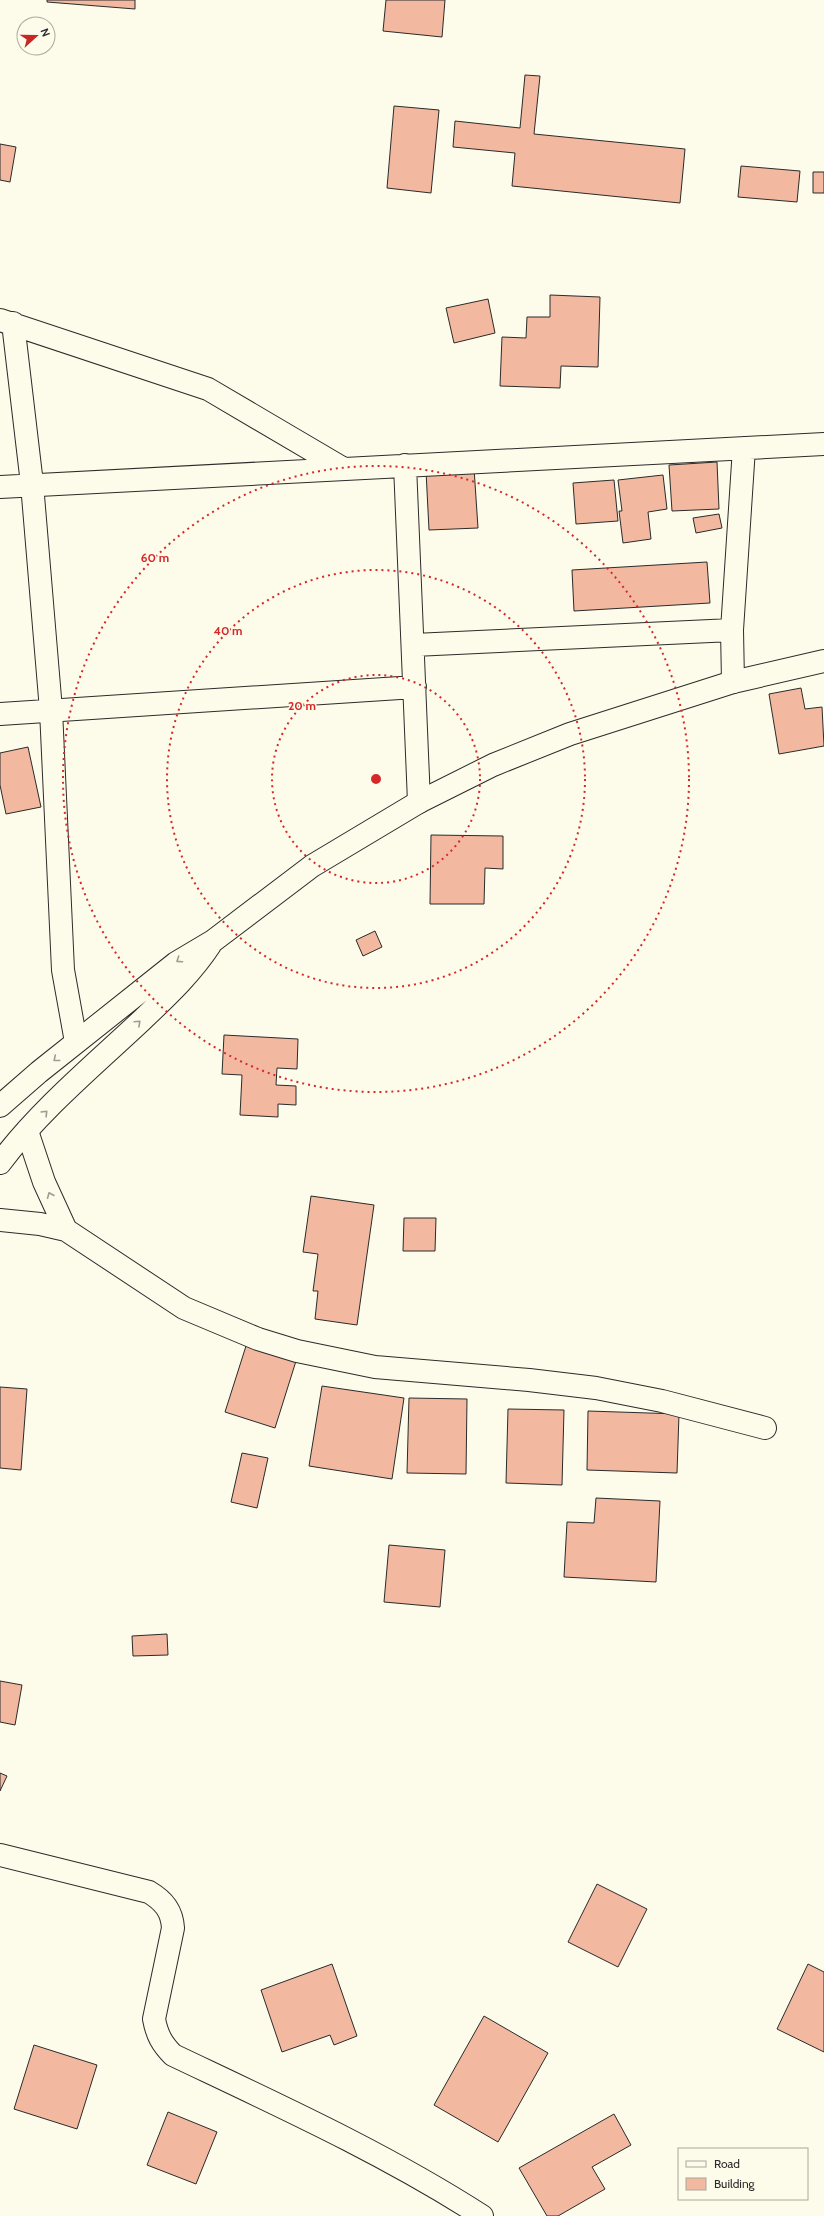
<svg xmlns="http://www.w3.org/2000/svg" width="824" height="2216" font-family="Cabin,sans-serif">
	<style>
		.building { fill: #f2b8a0; stroke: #2b2b2b }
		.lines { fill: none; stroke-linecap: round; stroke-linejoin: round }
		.street-casing { stroke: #2b2b2b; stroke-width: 24 }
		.secondary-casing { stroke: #2b2b2b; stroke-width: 24 }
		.street { stroke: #fdfbea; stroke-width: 22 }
		.secondary { stroke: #fdfbea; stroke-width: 22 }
		.oneway { stroke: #9e9d94 }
		.ring { fill: none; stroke: #d62828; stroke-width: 2; stroke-dasharray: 2 4 }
		.centre { fill: #d62828; stroke: #fdfbea; stroke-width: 2 }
		.ring-label { font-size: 12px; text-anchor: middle; font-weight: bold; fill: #d62828; stroke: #fdfbea; stroke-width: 3; stroke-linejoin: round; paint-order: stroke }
	</style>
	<rect width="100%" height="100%" fill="#fdfbea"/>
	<path class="building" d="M47,0h88v9l-88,-7z
		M386,0h59l-3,37 -59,-6z
		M525,75l15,1 -6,58 151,15 -5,54 -168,-17 3,-33 -62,-6 2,-26 65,7z
		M394,106l45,4 -8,83 -44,-5z
		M0,144l16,3 -6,35 -10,-2z
		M741,166l59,5 -3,31 -59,-5z
		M813,172h11v21h-11z
		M550,295l50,2 -2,70 -37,-1 -1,22 -60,-2 2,-49 24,1 1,-21h23z
		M488,299l7,34 -41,10 -8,-35z
		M717,462l2,47 -47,2 -3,-46z
		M474,468l4,60 -49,2 -3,-59z
		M663,475l4,34 -19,3 3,27 -28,4 -4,-32h3l-4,-31z
		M614,480l4,41 -42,3 -3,-41z
		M719,514l3,14 -26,5 -3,-15z
		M707,562l3,41 -136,8 -2,-41z
		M801,688l4,21 17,-2 2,39 -45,8 -10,-60z
		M28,747l13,60 -35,7 -6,-29v-32z
		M431,835l72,1v33l-18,-1 -1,36h-54z
		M375,931l7,16 -19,9 -7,-16z
		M224,1035l74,4 -1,30 -20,-1 -1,17 20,1v19l-18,-1v13l-38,-2 2,-40 -20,-1z
		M311,1196l63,9 -17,120 -42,-6 3,-28h-5l5,-37 -15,-2z
		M404,1218h32l-1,33h-32z
		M246,1346l50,15 -21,67 -50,-16z
		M322,1386l82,12 -12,81 -83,-13z
		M0,1387l27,2 -6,81 -21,-2z
		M409,1398l58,1 -1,75 -59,-1z
		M508,1409l56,1 -2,75 -56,-2z
		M588,1411l91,3 -2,59 -90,-3z
		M242,1453l26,5 -11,50 -26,-6z
		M596,1498l64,3 -4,81 -92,-5 3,-55 27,1z
		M389,1545l56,5 -5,57 -56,-5z
		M167,1634l1,21 -35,1 -1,-20z
		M0,1681l22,4 -7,40 -15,-3z
		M0,1773l7,3 -7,15z
		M597,1884l50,25 -29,58 -50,-25z
		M332,1964l25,72 -23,9 -4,-10 -48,17 -21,-62z
		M808,1964l16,8v80l-47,-23z
		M484,2016l64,37 -50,89 -64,-37z
		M34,2045l63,20 -20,64 -63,-20z
		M168,2112l49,20 -21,52 -49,-19z
		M614,2114l17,31 -39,22 13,22 -47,27h-11l-28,-48z"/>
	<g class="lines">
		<g class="street-casing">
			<path id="street" d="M0,320l208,69 136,80
				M13,323l19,161 19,226 12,260 13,72
				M405,465l14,337
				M0,487l824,-43
				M414,645l318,-15
				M733,682l-1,-52 12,-182
				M0,714l415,-27
				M27,1131l17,51 22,48
				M0,1220l40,4 26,6 118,78 74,31 39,12 78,16 154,13 67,8 66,13 103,27
				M0,1855l149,37c15,9 23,19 24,36l-19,91c3,16 8,25 19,36 105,50 211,98 309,161"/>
		</g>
		<g class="secondary-casing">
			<path id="secondary" d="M0,1106l39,-34 137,-109 37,-22 99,-75 107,-64 74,-37 77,-31 163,-52 91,-21
				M0,1163c40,-53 93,-97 141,-142 25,-24 50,-47 69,-76"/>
		</g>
		<use href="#street" class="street"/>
		<use href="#secondary" class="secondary"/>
	</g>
	<defs><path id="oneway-chevron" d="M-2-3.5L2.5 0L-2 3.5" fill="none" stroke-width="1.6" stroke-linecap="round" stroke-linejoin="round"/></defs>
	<g class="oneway">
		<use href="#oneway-chevron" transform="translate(179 960) rotate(146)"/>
		<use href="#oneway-chevron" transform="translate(138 1023) rotate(-43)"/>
		<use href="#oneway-chevron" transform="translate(56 1059) rotate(141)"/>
		<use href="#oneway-chevron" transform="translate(45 1113) rotate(-46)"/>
		<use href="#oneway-chevron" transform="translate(50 1195) rotate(-113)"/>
	</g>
	<g class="ring">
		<circle cx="376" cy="779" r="104"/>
		<circle cx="376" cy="779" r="209"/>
		<circle cx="376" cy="779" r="313"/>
	</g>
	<circle cx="376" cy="779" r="6" class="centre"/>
	<g class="ring-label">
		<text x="155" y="562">60 m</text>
		<text x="228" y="635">40 m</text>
		<text x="302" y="710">20 m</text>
	</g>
	<rect x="678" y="2148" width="130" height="52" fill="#fdfbea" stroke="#a9a89e"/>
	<rect x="686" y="2161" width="20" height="6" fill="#fdfbea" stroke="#a9a89e"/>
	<text x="714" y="2168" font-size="12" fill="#2b2b2b">Road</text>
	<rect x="686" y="2178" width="20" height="12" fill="#f2b8a0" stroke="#a9a89e"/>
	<text x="714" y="2188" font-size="12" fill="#2b2b2b">Building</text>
	<g transform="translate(36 36) rotate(69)"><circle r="19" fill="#fdfbea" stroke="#a9a89e"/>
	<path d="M0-3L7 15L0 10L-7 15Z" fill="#c62828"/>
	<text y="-6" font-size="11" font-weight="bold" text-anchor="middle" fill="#2b2b2b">N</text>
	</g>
</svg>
